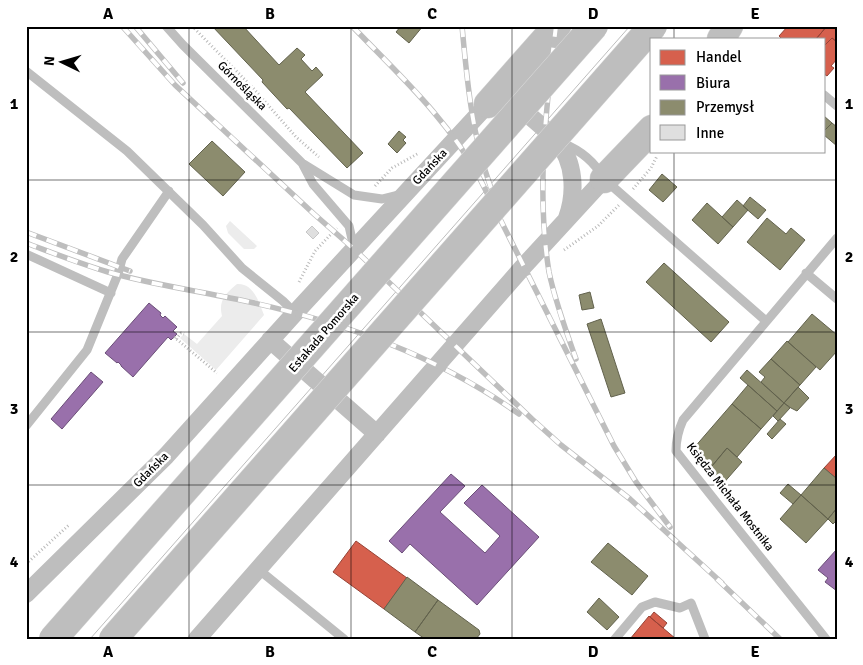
<svg xmlns="http://www.w3.org/2000/svg" width="863" height="665" font-family="Signika,sans-serif">
	<style>
		.grass { fill: #ececec }
		.shops { fill: #d6604d; stroke: #964336 }
		.offices { fill: #9970ab; stroke: #6b4e78 }
		.industry { fill: #8c8c6e; stroke: #62624d }
		.building { fill: #dfdfdf; stroke: #c7c7c7 }
		.lines { fill: none; stroke-linecap: round; stroke-linejoin: round }
		.primary-casing { stroke: #dbdbdb; stroke-width: 29 }
		.path { stroke: #b9b9b9; stroke-width: 3; stroke-dasharray: 1 2.5; stroke-linecap: butt }
		.lane { stroke: #bebebe; stroke-width: 9 }
		.street { stroke: #bebebe; stroke-width: 18 }
		.primary { stroke: #bebebe; stroke-width: 28 }
		.tram { stroke: #bebebe; stroke-width: 1 }
		.rail-casing { stroke: #bebebe; stroke-width: 5.5 }
		.rail { stroke: #fff; stroke-width: 4; stroke-dasharray: 11; stroke-linecap: butt }
		.primary-bridge-casing { stroke: #dbdbdb; stroke-width: 29; stroke-linecap: butt }
		.primary-bridge { stroke: #bebebe; stroke-width: 28 }
		.grid { fill: none; stroke: #000; stroke-width: 1; stroke-opacity: 0.55 }
		.labels { text-anchor: middle; dominant-baseline: central; stroke-width: 5; stroke-linejoin: round; paint-order: stroke }
		.street-label { font-size: 12px; fill: #000; stroke: #fff }
		.neatline { fill: none; stroke: #000; stroke-width: 2 }
		.grid-label { font-size: 16px; text-anchor: middle; font-weight: bold; fill: #000 }
	</style>
	<rect width="100%" height="100%" fill="#fff"/>
	<path class="grass" d="M230,221l27,25 -3,3h-10l-16,-16 -2,-7z
		M237,284c17,-1 22,19 27,31l-48,55 -36,-32 4,-4 13,10 25,-28c-4,-15 4,-23 15,-32z"/>
	<path class="shops" d="M788,26h39l-11,13h-34l-3,-3z
		M827,26l10,1v15l-5,-4 -8,8v-7h-8z
		M832,38l5,4v17l-6,7 3,2 -7,8 -3,-2v-28z
		M837,454v25l-13,-11z
		M356,541l51,37 -23,31 -51,-37z
		M654,612l13,11 -4,5 -13,-11z
		M649,616l1,1 26,22h-46z"/>
	<path class="offices" d="M149,303l12,10 -1,2 3,3 2,-2 12,11 -4,4 4,3 -6,6 -3,-3 -35,40 -12,-11v-1l-3,-3 -1,1 -12,-10z
		M91,372l12,10 -41,47 -11,-10z
		M451,474l14,12 -25,26 45,41 15,-17 -36,-33 18,-18 57,52 -62,68 -67,-61 -8,9 -13,-12z
		M837,549v42l-12,-9 3,-4 -10,-8z"/>
	<path class="industry" d="M212,26h31l36,39 18,-17 8,7 -4,4 11,12 4,-4 7,8 -18,17 58,61 -16,15 -58,-60 -2,1 -25,-27 1,-2z
		M401,26h22l-14,17 -13,-11z
		M824,116l8,7 -8,8z
		M832,123l5,4v19l-13,-11v-4z
		M399,131l7,6 -3,3 3,3 -9,10 -9,-9z
		M212,141l33,31 -22,24 -34,-32z
		M662,174l15,13 -14,15 -14,-12z
		M750,197l16,13 -8,9 -15,-13z
		M737,200l11,10 -15,17 -11,-10z
		M707,203l26,24 -15,17 -26,-24z
		M767,218l19,16 5,-6 14,12 -25,30 -33,-28z
		M664,263l65,59 -18,20 -65,-60z
		M590,292l4,16 -12,2 -3,-15z
		M812,314l25,21v16l-17,19 -32,-28z
		M601,319l24,74 -14,4 -24,-73z
		M787,341l29,26 -16,18 -29,-26z
		M771,359l29,26 -16,18 -23,-21 4,-5 -6,-5z
		M747,370l37,33 -7,8 -37,-33z
		M748,385l29,26 -16,18 -29,-25z
		M798,387l11,11 -12,13 -6,-3 -7,-5z
		M784,403l6,5 -12,13 -5,-5z
		M732,404l29,25 -24,28 -10,-9 -15,18 -19,-17z
		M780,419l6,5 -14,15 -5,-5z
		M727,448l15,14 -21,24 -15,-17 6,-3z
		M824,468l13,11v29l-9,11 -27,-24z
		M788,484l13,11 -8,9 -13,-11z
		M801,495l27,24 -22,24 -26,-24z
		M837,508v12l-4,4 -5,-5z
		M608,543l40,33 -16,19 -41,-33z
		M407,577l31,23 -23,32 -31,-23z
		M599,598l20,19 -12,13 -20,-18z
		M438,600l41,30 1,4 -4,5h-51l-10,-7z"/>
	<path class="building" d="M312,226l7,7 -6,6 -7,-7z"/>
	<g class="lines">
		<g class="primary-casing">
			<path id="primary" d="M721,39l8,-13
				M488,104l69,-78
				M604,179l48,-50"/>
		</g>
		<path class="path" d="M192,26l62,63 42,48 23,20
			M375,186l17,-18 27,-15
			M633,189l18,-21 6,-12
			M564,250l34,-24 21,-21
			M299,282l16,-31 22,-23
			M174,337l43,36
			M176,339l5,-6 3,1
			M26,564l44,-40"/>
		<path class="lane" d="M166,26l17,19 119,118 52,32 28,4 20,-5
			M26,71l101,80 76,74 39,43 41,33 12,12
			M824,95l13,11
			M562,143c18,7 33,19 42,36l162,142
			M303,165l10,19 36,42 5,22
			M26,254l85,39
			M806,273l31,26
			M26,426l61,-76 31,-76 4,-15 47,-68
			M258,569l86,70
			M615,639l27,-32 13,-5 25,6 11,-5 14,36
			M826,639c-50,-63 -101,-125 -150,-188 0,-12 2,-20 7,-31l154,-182"/>
		<path class="street" d="M513,104l6,3c13,11 27,22 38,34 18,21 19,52 10,77
			M270,340l107,94
			M26,594l140,-138 129,-143 193,-209
			M197,639l326,-372 81,-88"/>
		<use href="#primary" class="primary"/>
		<path class="tram" d="M90,639l540,-613"/>
		<g class="rail-casing">
			<path id="rail" d="M122,26l53,59 139,129 40,35 178,170 29,26 69,54 92,84
				M135,26l48,57
				M352,26c47,49 96,93 128,153l134,267 22,36 34,45
				M462,26c5,55 10,110 29,162
				M556,26c-10,80 -20,166 -7,246 6,29 17,59 27,87
				M26,232l104,39
				M26,243c27,10 55,21 82,29 45,13 92,19 137,29 98,21 191,54 274,113
				M717,579l63,60"/>
		</g>
		<use href="#rail" class="rail"/>
		<g class="primary-bridge-casing">
			<path id="primary-bridge" d="M53,639l541,-613
				M113,639l540,-613"/>
		</g>
		<use href="#primary-bridge" class="primary-bridge"/>
	</g>
	<path class="grid" d="M189,26v613M351,26v613M512,26v613M674,26v13M674,151v488M26,180h811M26,332h811M26,485h811"/>
	<g class="labels">
		<g class="street-label">
			<text transform="translate(242 86) rotate(45)">Górnośląska</text>
			<text transform="translate(430 167) rotate(-47)">Gdańska</text>
			<text transform="translate(324 333) rotate(-49)">Estakada Pomorska</text>
			<text transform="translate(151 470) rotate(-45)">Gdańska</text>
			<text transform="translate(730 497) rotate(52)">Księdza Michała Mostnika</text>
		</g>
	</g>
	<rect width="863" height="665" fill="none" stroke="#ffffff" stroke-width="55"/>
	<rect x="650" y="38" width="175" height="115" fill="#ffffff" stroke="#999999"/>
	<rect x="660" y="50" width="25" height="15" fill="#d6604d" stroke="#999999"/>
	<text x="696" y="62" font-size="15" fill="#000000">Handel</text>
	<rect x="660" y="75" width="25" height="15" fill="#9970ab" stroke="#999999"/>
	<text x="696" y="88" font-size="15" fill="#000000">Biura</text>
	<rect x="660" y="100" width="25" height="15" fill="#8c8c6e" stroke="#999999"/>
	<text x="696" y="112" font-size="15" fill="#000000">Przemysł</text>
	<rect x="660" y="125" width="25" height="15" fill="#dfdfdf" stroke="#999999"/>
	<text x="696" y="138" font-size="15" fill="#000000">Inne</text>
	<g transform="translate(62 62) rotate(275)" stroke="#ffffff" stroke-width="4" paint-order="stroke">
	<path d="M0-4L9 19L0 12L-9 19Z" fill="#000000"/>
	<text y="-8" font-size="14" font-weight="bold" text-anchor="middle" fill="#000000">N</text>
	</g>
	<rect x="28" y="28" width="808" height="610" class="neatline"/>
	<g class="grid-label">
		<text x="108" y="19">A</text>
		<text x="270" y="19">B</text>
		<text x="432" y="19">C</text>
		<text x="593" y="19">D</text>
		<text x="755" y="19">E</text>
		<text x="14" y="109">1</text>
		<text x="849" y="109">1</text>
		<text x="14" y="262">2</text>
		<text x="849" y="262">2</text>
		<text x="14" y="414">3</text>
		<text x="849" y="414">3</text>
		<text x="14" y="567">4</text>
		<text x="849" y="567">4</text>
		<text x="108" y="657">A</text>
		<text x="270" y="657">B</text>
		<text x="432" y="657">C</text>
		<text x="593" y="657">D</text>
		<text x="755" y="657">E</text>
	</g>
</svg>
